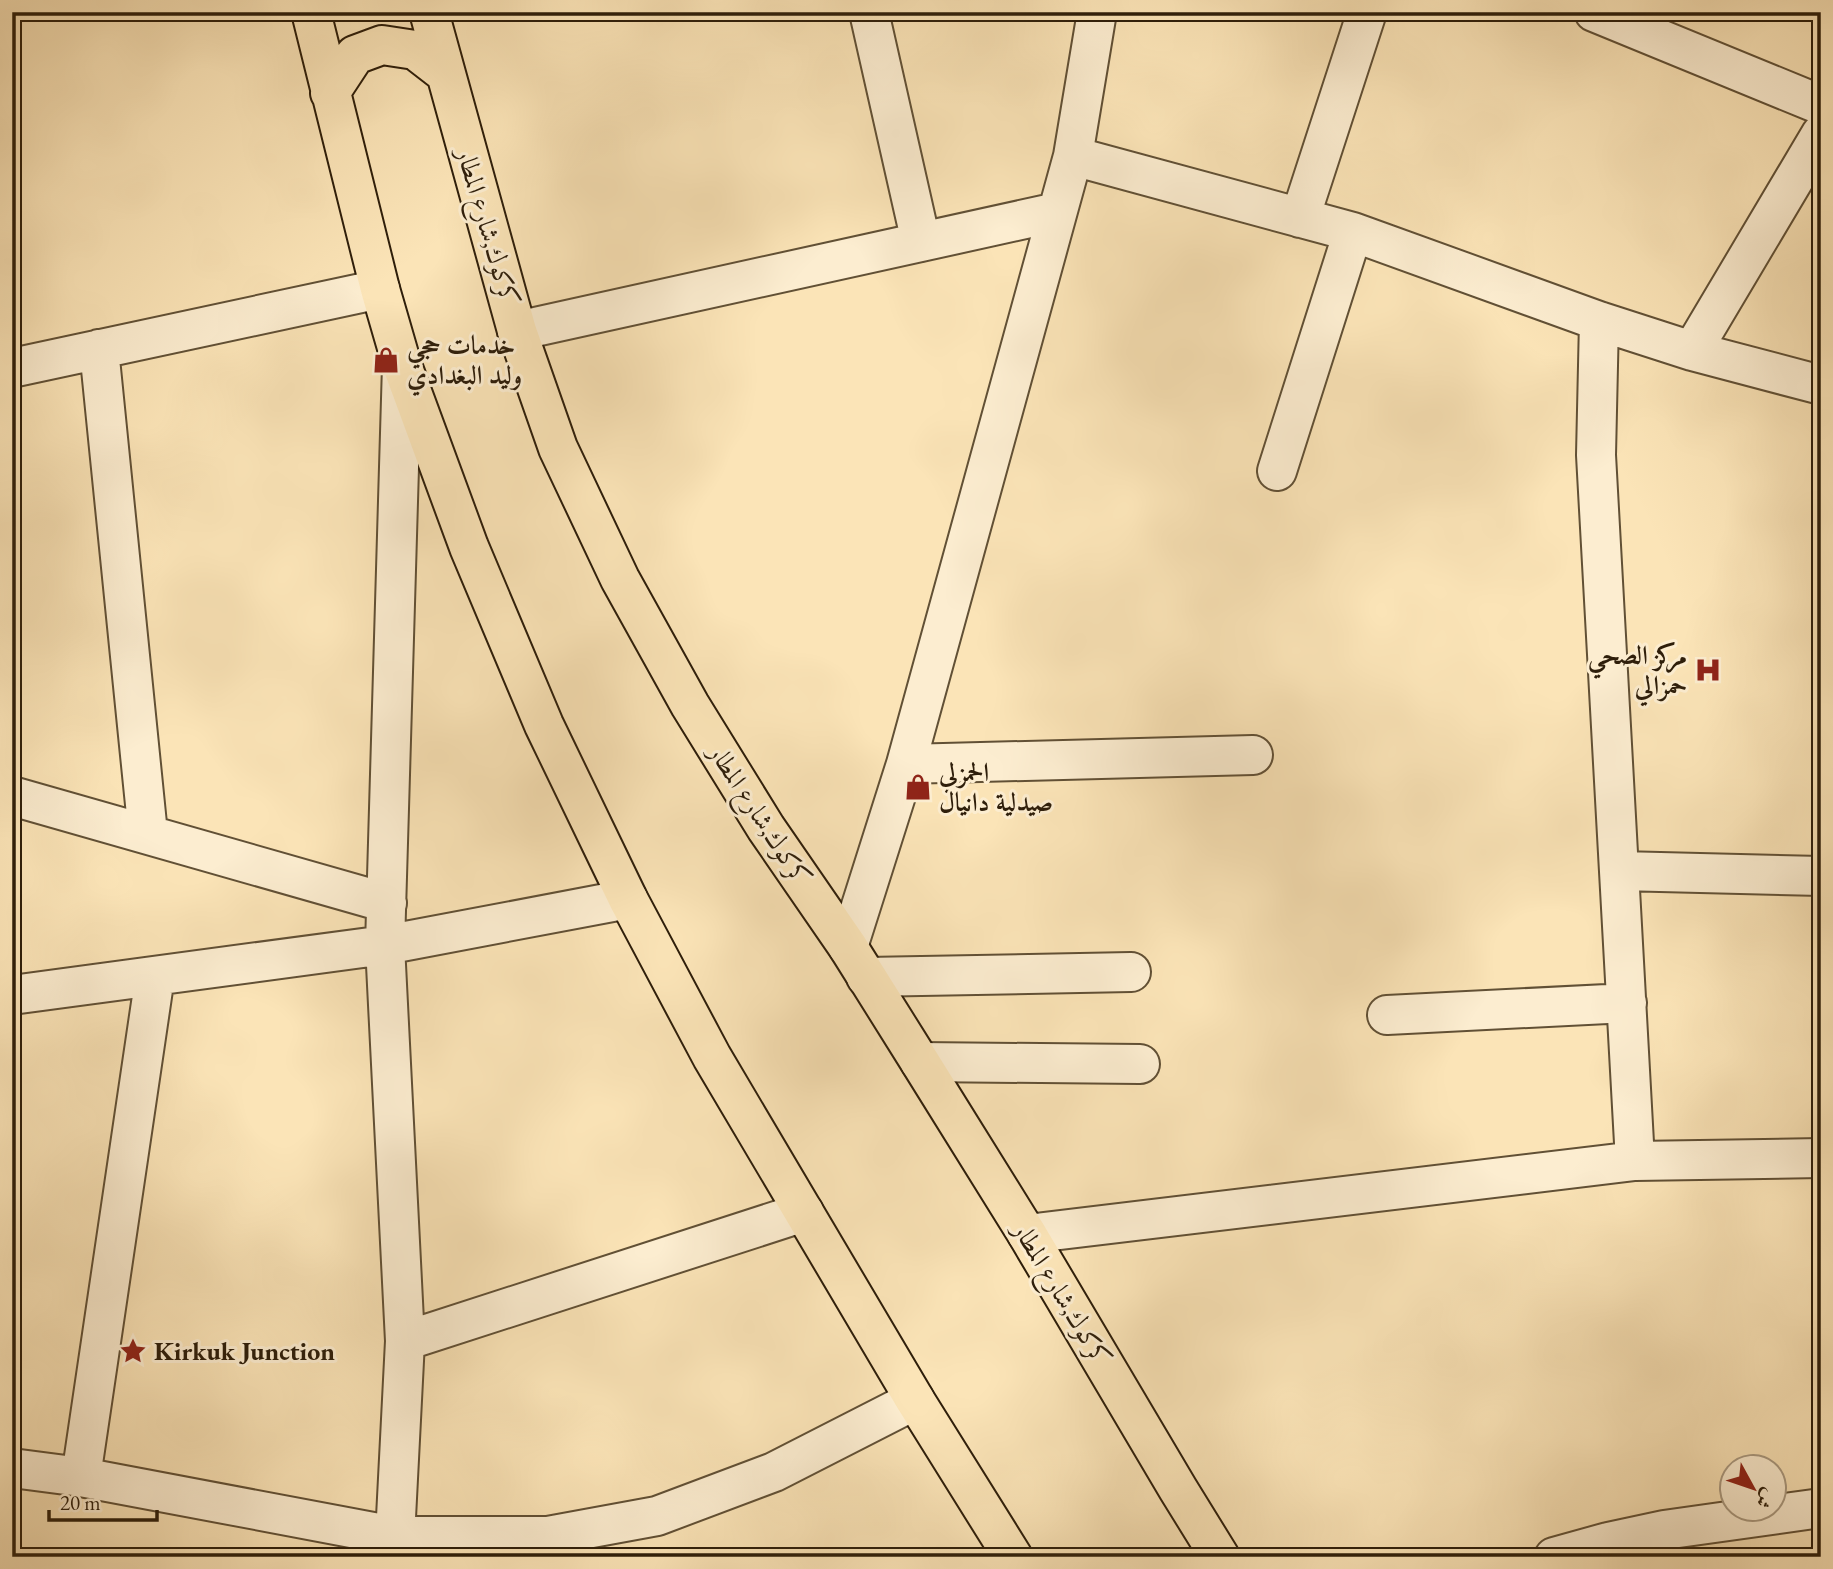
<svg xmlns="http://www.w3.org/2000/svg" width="1833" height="1569" font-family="'EB Garamond',Amiri,serif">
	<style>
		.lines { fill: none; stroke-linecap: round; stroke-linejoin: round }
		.street-casing { stroke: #615035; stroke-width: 42 }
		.highway-casing { stroke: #2e1e0a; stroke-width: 42 }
		.street { stroke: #fcedd0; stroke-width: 38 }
		.highway { stroke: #fbe4b7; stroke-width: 38 }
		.labels { text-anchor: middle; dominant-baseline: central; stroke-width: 6; stroke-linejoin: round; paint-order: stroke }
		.street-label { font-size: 26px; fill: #2e1e0a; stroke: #fcedd0 }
		.poi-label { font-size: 26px; font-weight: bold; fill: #2e1e0a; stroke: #fcedd0; text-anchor: start }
	</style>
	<rect width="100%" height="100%" fill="#fbe4b7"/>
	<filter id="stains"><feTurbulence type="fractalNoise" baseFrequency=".00286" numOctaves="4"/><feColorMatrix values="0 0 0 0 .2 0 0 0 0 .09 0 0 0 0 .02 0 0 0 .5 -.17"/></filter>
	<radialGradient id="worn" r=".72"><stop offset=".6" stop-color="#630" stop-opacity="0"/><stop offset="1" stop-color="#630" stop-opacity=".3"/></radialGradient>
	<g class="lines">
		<g class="street-casing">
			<path id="street" d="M869,12l52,230
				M1594,12l227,93
				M1073,156l280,76 246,89 93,30 129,34
				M1300,218l67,-206
				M1599,321l-3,134 39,706
				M517,331l540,-119
				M99,349l49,485
				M1692,351l129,-217
				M12,368l368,-79
				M1277,471l76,-239
				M906,764l347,-9
				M12,796l375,107
				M1620,871l201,5
				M848,947l58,-183 167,-608 24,-144
				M866,977l265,-5
				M12,995l373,-50 243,-46
				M1387,1015l240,-12
				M920,1062l220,2
				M1027,1234l608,-73 186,-3
				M405,1341l399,-129
				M12,1468l69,9 313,59h154l109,-20 117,-44 141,-72
				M81,1477l74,-501
				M394,1557l11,-216 -20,-396 17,-580
				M1554,1557l54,-15 56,-12 157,-22"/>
		</g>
		<g class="highway-casing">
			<path id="highway" d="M311,12l69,277 22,76 67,182 75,178 84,174 84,158 203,343 98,157
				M429,12l88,319 41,117 62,131 70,126 76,123 82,119 72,115 107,172 151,255 42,68
				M330,93l25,-38 27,-10 33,5 31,24"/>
		</g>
		<use href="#street" class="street"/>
		<use href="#highway" class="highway"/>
	</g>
	<defs>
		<g id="shop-bare" transform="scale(2.1)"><path d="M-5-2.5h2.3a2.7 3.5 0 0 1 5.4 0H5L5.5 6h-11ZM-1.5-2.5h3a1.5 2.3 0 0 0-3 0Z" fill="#8f2418" stroke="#fcedd0" stroke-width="2.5" paint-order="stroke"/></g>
		<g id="hospital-bare" transform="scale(2.1)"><path d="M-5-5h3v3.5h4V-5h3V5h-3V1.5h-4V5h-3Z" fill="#8f2418" stroke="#fcedd0" stroke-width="2.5" paint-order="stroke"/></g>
		<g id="sight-bare" transform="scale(2.1)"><path d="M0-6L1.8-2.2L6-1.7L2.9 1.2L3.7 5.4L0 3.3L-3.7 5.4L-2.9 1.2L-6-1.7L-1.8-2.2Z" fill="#8f2418" stroke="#fcedd0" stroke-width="2.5" paint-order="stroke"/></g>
	</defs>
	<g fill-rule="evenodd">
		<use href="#shop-bare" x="386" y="360"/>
		<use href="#hospital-bare" x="1708" y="670"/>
		<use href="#shop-bare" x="918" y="787"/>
		<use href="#sight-bare" x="133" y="1351"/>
	</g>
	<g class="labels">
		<g class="street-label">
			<text transform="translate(488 227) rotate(74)">كركوك,شارع المطار</text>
			<text transform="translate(760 815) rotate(57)">كركوك,شارع المطار</text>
			<text transform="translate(1062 1294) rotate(59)">كركوك,شارع المطار</text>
		</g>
		<g class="poi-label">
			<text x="407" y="345">خدمات حجي<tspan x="407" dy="30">وليد البغدادي</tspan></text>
			<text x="1687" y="655" text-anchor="end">مركز الصحي<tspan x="1687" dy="30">حمزالي</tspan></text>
			<text x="939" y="772">الحمزلي<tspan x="939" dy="30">صيدلية دانيال</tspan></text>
			<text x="154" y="1351">Kirkuk Junction</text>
		</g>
	</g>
	<rect width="1833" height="1569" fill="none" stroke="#fbe4b7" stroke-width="42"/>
	<rect x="14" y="14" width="1805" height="1541" fill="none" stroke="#2e1e0a" stroke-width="3.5"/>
	<rect x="21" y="21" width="1791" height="1527" fill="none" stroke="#2e1e0a" stroke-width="2"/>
	<g transform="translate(1753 1488) rotate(130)"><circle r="33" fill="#fcedd0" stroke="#aa9a81" stroke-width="2"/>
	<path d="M0-5L12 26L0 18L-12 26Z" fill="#8f2418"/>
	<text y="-10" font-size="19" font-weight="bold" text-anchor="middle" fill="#2e1e0a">ش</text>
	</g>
	<path d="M49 1510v10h108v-10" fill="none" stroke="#2e1e0a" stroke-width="3.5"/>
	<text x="60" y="1510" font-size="21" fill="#2e1e0a" stroke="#fcedd0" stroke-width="5" paint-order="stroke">20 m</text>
	<rect width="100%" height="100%" filter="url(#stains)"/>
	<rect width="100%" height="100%" fill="url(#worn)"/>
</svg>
